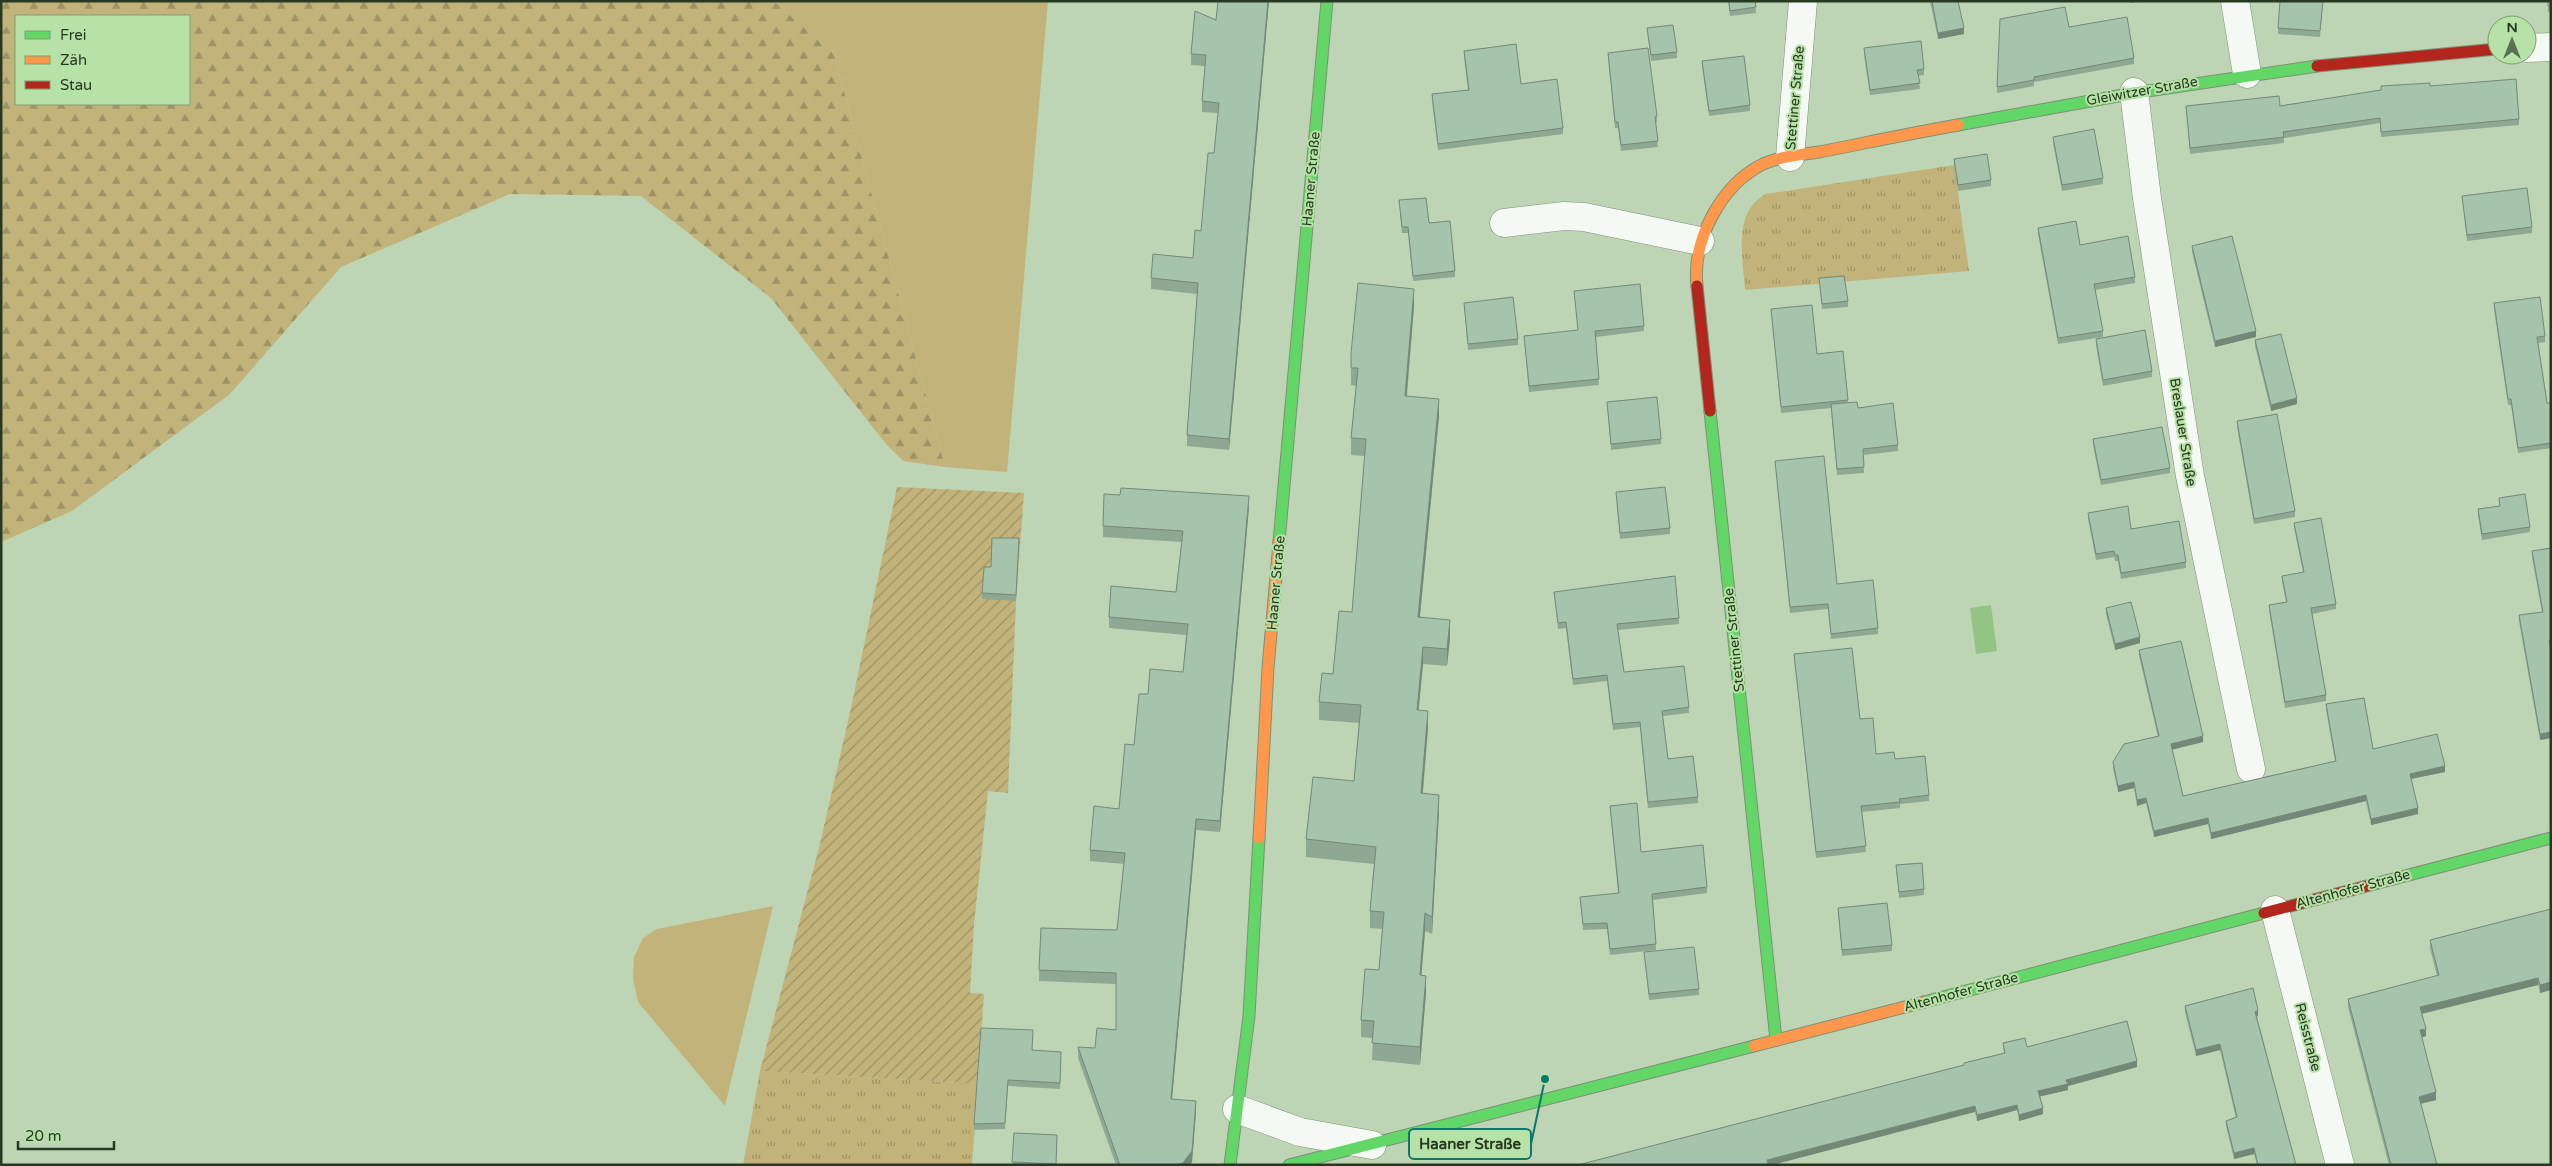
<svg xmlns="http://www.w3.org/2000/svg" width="2552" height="1166" font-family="'Varela Round',sans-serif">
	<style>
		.grass { fill: #c2b37a }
		.forest { fill: url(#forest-firs); fill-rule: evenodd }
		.park { fill: url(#park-tufts) }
		.garden { fill: url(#garden-furrows) }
		.water { fill: #94c484 }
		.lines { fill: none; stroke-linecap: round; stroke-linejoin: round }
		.street-casing { stroke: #7e9077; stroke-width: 29 }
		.fast-casing { stroke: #7e9077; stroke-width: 13 }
		.slow-casing { stroke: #7e9077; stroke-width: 13 }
		.jam-casing { stroke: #7e9077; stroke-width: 13 }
		.street { stroke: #f5f9f4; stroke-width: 28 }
		.fast { stroke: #63d668; stroke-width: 11 }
		.slow { stroke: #ff974d; stroke-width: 11 }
		.jam { stroke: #b3261e; stroke-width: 11 }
		.wall { fill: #8fa893 }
		.shaded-wall { fill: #748878 }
		.building { fill: #a6c3ab; stroke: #748878 }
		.labels { text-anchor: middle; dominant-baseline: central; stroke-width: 4; stroke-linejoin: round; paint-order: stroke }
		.street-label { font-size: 14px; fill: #283922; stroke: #b7e2a7 }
		.leader { fill: none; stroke: #0f766e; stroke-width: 2 }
		.callout-dot { fill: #0f766e; stroke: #b7e2a7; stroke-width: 2 }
		.callout { fill: #b7e2a7; stroke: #0f766e; stroke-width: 2 }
		.callout-label { font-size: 15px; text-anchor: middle; font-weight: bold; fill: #283922 }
	</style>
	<defs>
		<pattern id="forest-firs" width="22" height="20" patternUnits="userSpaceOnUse" patternTransform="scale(1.25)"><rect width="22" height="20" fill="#c2b37a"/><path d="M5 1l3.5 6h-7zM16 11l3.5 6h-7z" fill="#9e9364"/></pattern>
		<pattern id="park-tufts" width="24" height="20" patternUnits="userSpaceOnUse" patternTransform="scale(1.25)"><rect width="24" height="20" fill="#c2b37a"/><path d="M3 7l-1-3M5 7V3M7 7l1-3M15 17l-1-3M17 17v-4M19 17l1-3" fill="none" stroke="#9e9364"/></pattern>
		<pattern id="garden-furrows" width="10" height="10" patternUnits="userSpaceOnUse" patternTransform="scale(1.25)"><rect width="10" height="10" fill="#c2b37a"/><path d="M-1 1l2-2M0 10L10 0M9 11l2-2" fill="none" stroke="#9e9364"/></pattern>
	</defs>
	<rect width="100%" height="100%" fill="#bdd5b4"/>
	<path class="grass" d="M774,1h274l-41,471 -62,-5 -111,-413z
		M773,906l-48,200 -87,-104 -5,-23 1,-22 9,-19 14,-9z"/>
	<path class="forest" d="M1,1h773l60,53 111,413 -42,-6 -17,-17 -115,-146 -130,-102 -131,-2 -169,73 -111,127 -158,117 -71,31zM16,16h173v88h-173z"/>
	<path class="park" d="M1954,165l15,106 -224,19c-2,-31 -13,-78 21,-96z
		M760,1071l218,13 -6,81h-229z"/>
	<path class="garden" d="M897,487l127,6 -8,108 -8,192 -20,-2 -14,134 -4,68 14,1 -6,90 -218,-13 59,-223 32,-140z"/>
	<path class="water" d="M1991,605l6,46 -21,3 -6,-46z"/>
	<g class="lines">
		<g class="street-casing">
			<path id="street" d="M2235,1l12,73
				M2527,48l24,-1
				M2134,92l13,106 43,278 61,293
				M1790,157l13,-156
				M1504,223l60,-7 20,1 116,24
				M2275,910l65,255
				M1237,1109l63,23 72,13"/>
		</g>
		<g class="fast-casing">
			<path id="fast" d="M1958,125l176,-32 183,-27
				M1710,411l66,629
				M1279,542l48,-541
				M2378,883l173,-45
				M1924,1002l340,-89
				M1230,1165l19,-149 10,-178
				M1289,1165l465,-119"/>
		</g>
		<g class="slow-casing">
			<path id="slow" d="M1697,286c-5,-46 24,-101 66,-122 18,-8 37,-9 56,-12 46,-9 93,-19 139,-27
				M1259,838l9,-170 11,-126
				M1754,1046l170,-44"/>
		</g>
		<g class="jam-casing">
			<path id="jam" d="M2317,66l180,-17
				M1697,286l13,125
				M2264,913l114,-30"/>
		</g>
		<use href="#street" class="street"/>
		<use href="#fast" class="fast"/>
		<use href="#slow" class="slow"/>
		<use href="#jam" class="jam"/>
	</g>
	<path class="wall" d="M1218,1h51l-40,449 -42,-4v-11l10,-141 -46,-5v-11l42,-20 8,-27 13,-78 4,-40 -16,-1v-11l3,-35 -14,-1v-11l25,-34z
		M1728,1h27l1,12 -26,3z
		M1930,1h28l6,33 -26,5z
		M2130,1h15l-15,2z
		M2323,1l-3,36 -42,-3v-6z
		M2548,1h3v10l-3,1z
		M2069,27l65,31v6l-100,18v4l-37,7v-6z
		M1647,28l30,24v6l-26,3z
		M1864,48l60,21v6l-6,1 2,13 -50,6 -6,-41z
		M1464,51l57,33 42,44v6l-125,16 -6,-50v-6l36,-4 -4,-33z
		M1608,53l49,63v6l-2,1 3,24 -37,4 -3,-23h-3z
		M1702,61l48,44v6l-41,5 -7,-50z
		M2430,86l89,33v6l-138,12 -1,-14 -96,15v5l-94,11 -4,-48h94z
		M2053,137l50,41v6l-41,7 -9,-48z
		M1954,159l37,21v6l-33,5 -4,-26z
		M2462,196l70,31v6l-65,8z
		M1399,200l30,23 26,48v6l-42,4 -5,-48h-6z
		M2038,228l42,17 55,32v6l-40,7 8,41v6l-45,7 -20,-110z
		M2192,246l64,91 -41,10 -23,-95z
		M1819,278l29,23v6l-26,2z
		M1574,291l70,35v5l-48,6 3,48 -70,7 -5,-56 54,-5z
		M1464,303l54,36v6l-50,5z
		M2494,303l51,33v6l-7,1 9,60h4v45l-33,5 -7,-48h-3l-14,-96z
		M1414,306l-7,90 32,20 -19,201 30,21 -3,28 -24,-2 -5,46 10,18 -5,65 16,19 -7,122 -7,-3 -4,44 5,18 -6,72 -48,-5 1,-22 -12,-1v-17l18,-50 3,-41 -12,-1v-17l4,-47 -68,-7v-18l48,-58 5,-58 -40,-3v-18l14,-28 19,-62 13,-156 -14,-1v-17l5,-52 -5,-1v-32z
		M1771,309l46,45 26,-3 5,52 10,5 40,37v6l-35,4 1,18 -27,2 -6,-67 -50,5z
		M2096,339l56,32v6l-49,9 -7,-41z
		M2255,340l42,64 -26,7 -16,-65z
		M1607,402l54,37v5l-50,6z
		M2237,421l58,90v6l-41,7 -17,-97z
		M2093,439l77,29v5l-69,12 -8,-40z
		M1775,461l62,123 41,44v6l-47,5 -3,-30 -38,4z
		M1616,492l54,36v6l-50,5z
		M2499,498l31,29v5l-48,8 -4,-25v-6l21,-3z
		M1249,507l-29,325 -24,-2 -24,269 24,13 -4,50 -2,3h-74l-38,-107v-11l17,1 21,-18v-46l-77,-3v-11l78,-40 7,-66 -34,-3v-11l29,-41 15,-64 14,-51 35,-22 3,-37 -77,-7v-11l67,-25 6,-50 -79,-5v-11z
		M2088,513l43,16 55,33v6l-65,11 -3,-18h-3l-1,-4 -18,3 -8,-41z
		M2294,523l42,81v5l-24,5 14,81v6l-41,7 -16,-98v-5l17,-3 -4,-21v-5l21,-4 -9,-44z
		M1019,544l-3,57 -34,-2v-6l9,-26z
		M2551,548v190l-11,2 -21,-119v-6l23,-3 -10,-55v-6z
		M1554,592l125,26v6l-61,6 6,42 65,35v6l-26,3 5,43 30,38v6l-50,5 -8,-81 -27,3 -6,-49 -34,4 -7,-57 -8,1z
		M2106,608l34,35 -25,7 -9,-36z
		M2139,650l64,92 -31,7 11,47 152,-35 -9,-52v-5l47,45 72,23 -34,7 7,35 -47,11 -5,-24 -155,38 -3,-15 -54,13 -8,-34 -9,3 -3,-18 -16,4 -5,-24v-6l45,-25 -19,-81z
		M1794,654l66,65 16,35 19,5 34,36v6l-29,3v4l-38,4 4,40 -50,6z
		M1610,806l31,46 66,35v6l-54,7 3,50 -46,5 -3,-26 -24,1 -3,-33 38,-4z
		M1896,865l28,24v6l-25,3z
		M1838,908l54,37v6l-50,5z
		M2551,909v81l-11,3 -2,-8 -116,29 4,22 -4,1 14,63 -15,4 16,61h-48l-41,-158v-8l89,-23 -7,-28v-8z
		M1644,952l55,37v6l-50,5z
		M2185,1006l73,10 -1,1 39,148h-39l-3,-11 -20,5 -8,-33v-5l10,-3 -16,-68 -24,6 -11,-44z
		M1033,1036l-1,14 29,2 -1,37 -52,-3 -3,43 -31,1v-6z
		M2003,1043l24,4 110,20 -69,19v4l-28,6 3,18 -24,7 -2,-11 -40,11 -13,-58 40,-10z
		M1014,1133l43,2 -1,30h-44z"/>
	<path class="shaded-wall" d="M1268,1h1l-40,449v-11z
		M1964,28v6l-26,5v-6z
		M1414,289v17l-9,107v-17z
		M2256,331v6l-41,10v-6z
		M2297,398v6l-26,7v-6z
		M1439,399v17l-21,219v-18z
		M1249,496v11l-29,325v-11z
		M1450,620v18l-3,28v-17z
		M2140,637v6l-25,7v-6z
		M1423,647v17l-6,64v-18z
		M1428,711v17l-7,83v-18z
		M2551,732v6l-11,2v-6z
		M2203,736v6l-32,8v-6z
		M2445,766v6l-35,7v-5z
		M2134,782v6l-16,4v-6z
		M1439,795v17l-7,122v-17z
		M2366,795v6l-155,38v-6z
		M2146,798v5l-9,3v-6z
		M2418,808v6l-47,11v-6z
		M2208,818v6l-54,13v-6z
		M1196,819v11l-25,280v-11z
		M1425,913v18l-5,62v-18z
		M1426,976v17l-6,72v-18z
		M2538,978v7l-118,29v-7z
		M2551,982v8l-11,3v-8z
		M2258,1010v6l-3,1v-5z
		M2426,1029v7l-6,2v-8z
		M2220,1044v6l-24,6v-6z
		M2137,1061v6l-69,19v4l-30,7v-6l28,-11z
		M2436,1092v8l-17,4v-7z
		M1196,1101v11l-4,50 -2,3h-13z
		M2017,1105v5l-40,11v-6z
		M1975,1106v6l-203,53h-5v-5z
		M2043,1108v6l-24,7v-6z
		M2254,1148v6l-20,5v-6z"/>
	<path class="building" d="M1218,1h50l-39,438 -42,-4 11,-152 -47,-5 2,-24 40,4 2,-28 6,1 7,-78h6l5,-50 -17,-2 4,-46 -15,-1 4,-43 21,9z
		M1729,1h26l1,6 -26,4z
		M1932,1h26l6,27 -26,5z
		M2280,1h43l-3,30 -42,-3z
		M2548,1h3v5h-3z
		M2065,7l4,20 58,-10 7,41 -100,19v3l-37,7 3,-68z
		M1673,25l4,27 -26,3 -4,-27z
		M1921,41l3,28 -7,1 3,13 -50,7 -6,-42z
		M1516,44l5,40 36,-5 6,49 -125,16 -6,-50 37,-4 -5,-39z
		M1648,48l9,68 -2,1 3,24 -37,4 -3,-23h-3l-7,-69z
		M1744,56l6,49 -41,6 -7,-50z
		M2516,79l3,40 -138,13 -1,-14 -97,14 1,5 -94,11 -4,-42 93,-10 1,10 101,-16v-4l49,-3v3z
		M2094,129l9,49 -41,7 -9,-48z
		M1987,154l4,26 -33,5 -4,-26z
		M2527,188l5,39 -65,8 -5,-39z
		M1426,198l3,25 21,-2 5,50 -42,5 -5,-49h-6l-3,-27z
		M2076,221l4,24 48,-9 7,41 -41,7 9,47 -45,7 -20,-110z
		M2232,236l24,95 -41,10 -23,-95z
		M1844,276l4,25 -26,3 -3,-26z
		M1358,283l56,6 -9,107 34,3 -21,218 32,3 -3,29 -24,-2 -6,63 11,1 -7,82 18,2 -7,122 -7,-4 -5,62 6,1 -6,71 -48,-4 2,-22 -13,-1 4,-51 14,1 5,-58 -14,-1 6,-64 -70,-8 7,-62 41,4 7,-76 -42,-3 3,-29 11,1 6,-63 13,1 14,-173 -15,-1 7,-70h-7v-15z
		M1640,284l4,42 -49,5 4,48 -70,7 -5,-50 54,-6 -4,-39z
		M1513,297l5,42 -50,5 -4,-41z
		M2540,297l5,39 -8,1 10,66h4v40l-33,5 -7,-49h-3l-14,-96z
		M1812,305l5,49 26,-3 5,49 -67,7 -10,-98z
		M2145,330l7,41 -49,9 -7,-41z
		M2281,334l16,64 -26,7 -16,-65z
		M1657,397l4,42 -50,5 -4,-42z
		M1857,402l1,6 35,-5 5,42 -35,4 1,18 -27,2 -6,-65z
		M2277,414l18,97 -41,8 -17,-98z
		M2162,427l8,41 -69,12 -8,-41z
		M1824,456l13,128 36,-4 5,48 -47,6 -3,-30 -38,3 -15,-146z
		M1665,487l5,41 -50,5 -4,-41z
		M1121,488l128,8 -29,325 -24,-2 -25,280 25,2 -4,50 -9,12 -6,2h-57l-42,-118 17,1 2,-20 19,2v-57l-77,-3 2,-42 76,2 8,-77 -35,-3 4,-44 25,3 6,-65 9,1 5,-51h9l2,-25 33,3 5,-48 -79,-7 2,-31 65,6 7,-61 -80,-5 1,-32 16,1z
		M2525,494l5,33 -48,7 -4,-25 22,-3 -1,-8z
		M2128,506l3,23 48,-8 7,41 -65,11 -3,-18h-3l-1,-4 -18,3 -8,-41z
		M2321,518l15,86 -25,4 15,87 -41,7 -16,-97 18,-3 -5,-26 22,-4 -10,-49z
		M992,538h27l-3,57 -34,-2 2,-26h7z
		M2551,548v92l-2,1 2,7v84l-11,2 -21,-119 24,-3 -11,-61z
		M1675,576l4,42 -62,6 7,48 60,-6 5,41 -27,4 6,48 25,-3 5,41 -50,5 -8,-80 -27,2 -6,-49 -34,4 -7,-57 -8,1 -4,-31z
		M2131,602l9,35 -25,7 -9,-36z
		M2181,641l22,95 -32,8 12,52 153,-35 -10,-57 38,-6 9,51 64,-15 8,32 -35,8 8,34 -47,11 -5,-24 -155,38 -3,-15 -54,13 -8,-33 -9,2 -3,-18 -16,4 -5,-24 11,-18 35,-8 -20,-86z
		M1852,648l8,71 13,-1 3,36 18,-2 1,7 30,-3 4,39 -30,4 1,3 -39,4 5,40 -50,6 -22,-198z
		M1637,803l4,49 62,-7 4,42 -55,7 4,50 -46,5 -3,-26 -24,1 -3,-27 39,-4 -9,-87z
		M1922,863l2,26 -25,3 -3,-27z
		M1887,903l5,42 -50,5 -4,-42z
		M2551,909v73l-11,3 -2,-7 -118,29 6,22 -6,1 16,62 -17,5 18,68h-46l-43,-166 91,-24 -9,-35z
		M1694,947l5,42 -50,5 -5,-42z
		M2253,988l5,22 -3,2 41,153h-38l-4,-17 -20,5 -8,-32 11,-4 -17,-73 -24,6 -11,-44z
		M2127,1021l10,40 -71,19 2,4 -30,7 5,17 -24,7 -2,-10 -40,10 -2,-9 -208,54 1,5h-190l386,-100v-2l41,-10 -2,-10 22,-5 2,9z
		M981,1028l52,2 -1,20 29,2 -1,31 -52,-3 -3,43 -31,1z
		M1014,1133l43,2 -1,29 -44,-2z"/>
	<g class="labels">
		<g class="street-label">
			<text transform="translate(2142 91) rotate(-10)">Gleiwitzer Straße</text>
			<text transform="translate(1795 98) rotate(-85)">Stettiner Straße</text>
			<text transform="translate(1311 179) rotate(-85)">Haaner Straße</text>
			<text transform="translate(2183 432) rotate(81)">Breslauer Straße</text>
			<text transform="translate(1276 583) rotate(-85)">Haaner Straße</text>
			<text transform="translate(1734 640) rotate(-96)">Stettiner Straße</text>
			<text transform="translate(2353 889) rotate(-15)">Altenhofer Straße</text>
			<text transform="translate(1961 992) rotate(-15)">Altenhofer Straße</text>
			<text transform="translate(2308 1037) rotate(76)">Reisstraße</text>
		</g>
	</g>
	<path class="leader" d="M1545 1079L1531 1144"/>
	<circle class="callout-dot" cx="1545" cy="1079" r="5"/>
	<rect class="callout" x="1409" y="1129" width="122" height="30" rx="5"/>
	<g class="callout-label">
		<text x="1470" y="1149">Haaner Straße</text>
	</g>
	<rect width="2552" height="1166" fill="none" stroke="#283922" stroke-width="5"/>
	<rect x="15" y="15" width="175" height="90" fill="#b7e2a7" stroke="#7e9e72"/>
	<rect x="25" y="31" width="25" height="8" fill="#63d668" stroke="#7e9e72"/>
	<text x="60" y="40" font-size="15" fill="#283922">Frei</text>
	<rect x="25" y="56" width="25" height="8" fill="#ff974d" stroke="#7e9e72"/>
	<text x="60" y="65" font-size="15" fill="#283922">Zäh</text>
	<rect x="25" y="81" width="25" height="8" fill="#b3261e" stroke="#7e9e72"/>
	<text x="60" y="90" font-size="15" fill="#283922">Stau</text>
	<g transform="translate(2512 40)"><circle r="24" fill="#b7e2a7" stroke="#7e9e72"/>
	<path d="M0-4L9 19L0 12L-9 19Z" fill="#5c7055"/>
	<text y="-8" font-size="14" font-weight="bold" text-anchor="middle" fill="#283922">N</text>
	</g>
	<path d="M18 1141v8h96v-8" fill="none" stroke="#283922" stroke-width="2.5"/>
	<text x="25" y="1141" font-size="15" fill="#283922" stroke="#b7e2a7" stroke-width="4" paint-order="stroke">20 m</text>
</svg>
